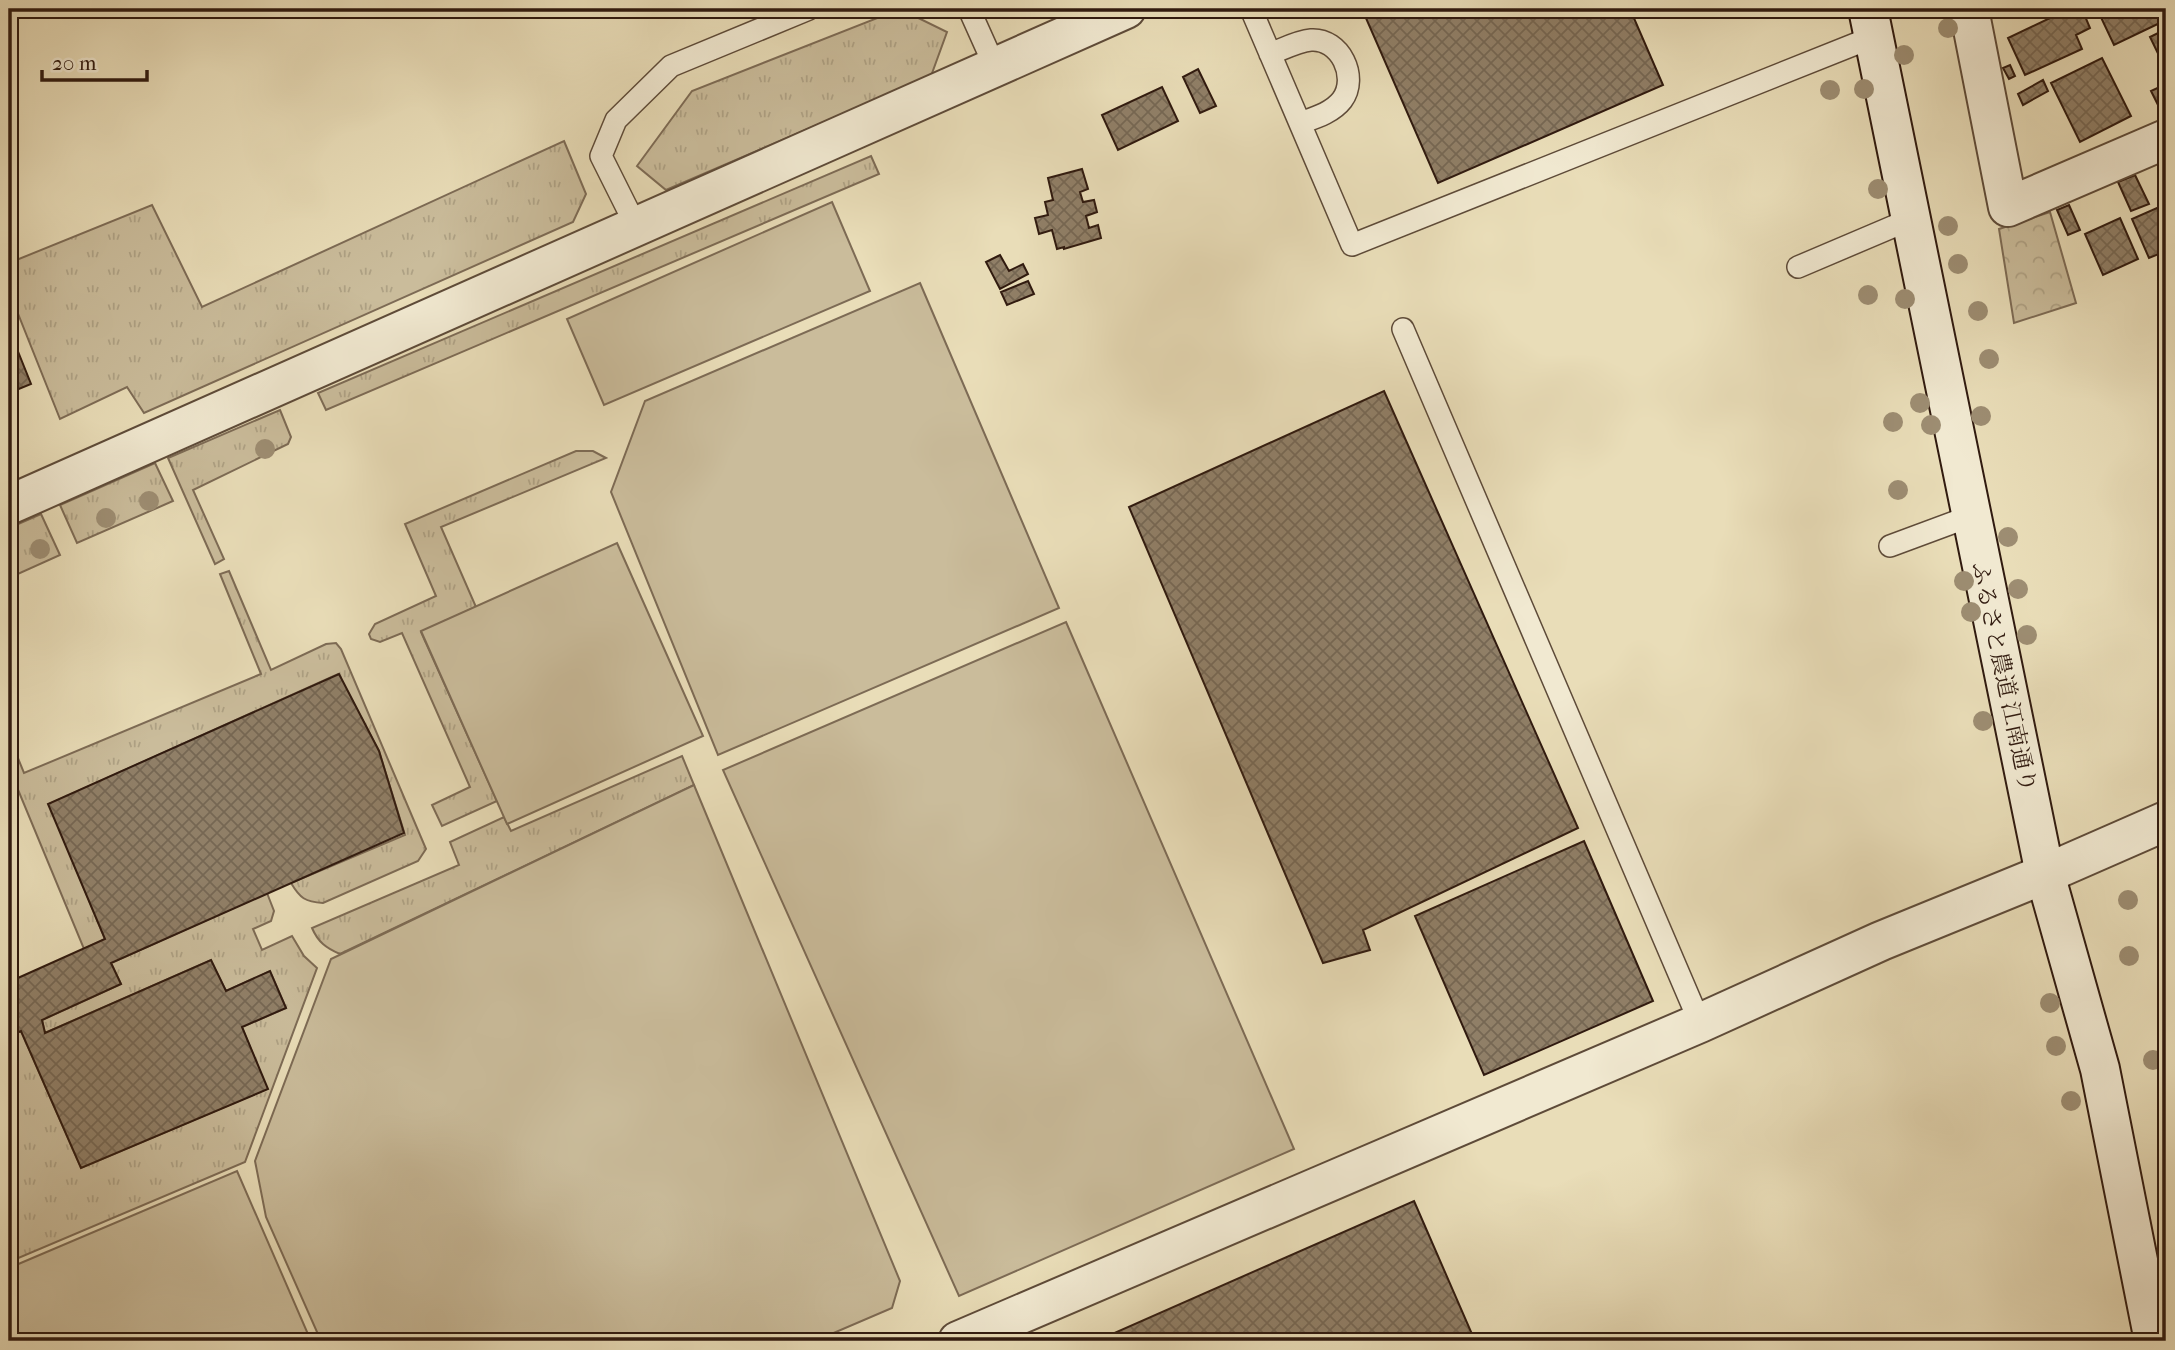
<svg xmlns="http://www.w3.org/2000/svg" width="2175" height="1350" font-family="'IM FELL French Canon','Noto Serif JP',serif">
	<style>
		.grass { fill: url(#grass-tufts); stroke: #7d6b55; stroke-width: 2 }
		.park { fill: url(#park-crowns); stroke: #7d6b55; stroke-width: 2 }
		.pitch { fill: #cabc9b; stroke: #7d6b55; stroke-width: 2 }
		.building { fill: url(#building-cross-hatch); stroke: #301a0f; stroke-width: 2 }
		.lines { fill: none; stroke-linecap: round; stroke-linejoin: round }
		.lane-casing { stroke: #5e4b39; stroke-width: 24 }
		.street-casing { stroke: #5e4b39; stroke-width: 42 }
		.secondary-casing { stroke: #301a0f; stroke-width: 42 }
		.lane { stroke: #f1e9d1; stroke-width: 21 }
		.street { stroke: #f1e9d1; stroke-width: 38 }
		.secondary { stroke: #f1e9d1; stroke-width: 38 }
		.tree { fill: #9d8d72 }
		.labels { text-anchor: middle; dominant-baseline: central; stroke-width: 5; stroke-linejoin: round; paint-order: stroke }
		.street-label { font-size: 23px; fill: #301a0f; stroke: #f1e9d1 }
	</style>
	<defs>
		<pattern id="grass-tufts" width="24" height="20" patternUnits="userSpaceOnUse" patternTransform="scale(1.75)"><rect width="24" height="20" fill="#cabc9b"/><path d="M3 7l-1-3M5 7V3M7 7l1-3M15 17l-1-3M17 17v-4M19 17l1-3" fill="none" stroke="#aea184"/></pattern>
		<pattern id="park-crowns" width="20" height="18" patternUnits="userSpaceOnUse" patternTransform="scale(1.75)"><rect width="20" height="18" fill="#cabc9b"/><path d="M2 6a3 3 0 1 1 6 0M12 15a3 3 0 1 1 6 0" fill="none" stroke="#aea184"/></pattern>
		<pattern id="building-cross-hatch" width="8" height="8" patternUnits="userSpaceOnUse" patternTransform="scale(1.75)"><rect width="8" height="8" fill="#907f67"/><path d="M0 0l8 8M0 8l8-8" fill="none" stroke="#766753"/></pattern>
	</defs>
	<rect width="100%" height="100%" fill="#e9ddb8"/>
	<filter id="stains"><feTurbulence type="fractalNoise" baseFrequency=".00286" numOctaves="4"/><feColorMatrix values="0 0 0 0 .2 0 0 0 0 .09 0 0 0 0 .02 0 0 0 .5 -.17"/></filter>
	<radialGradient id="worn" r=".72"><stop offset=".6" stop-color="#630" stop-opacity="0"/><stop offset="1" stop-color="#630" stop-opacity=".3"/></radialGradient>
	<path class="grass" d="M900,9l47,23 -16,44 -265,114 -29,-24 55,-75z
		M564,141l22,53 -13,28 -429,191 -17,-26 -67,32 -51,-128v-28l143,-58 50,102z
		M871,156l8,18 -553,236 -8,-17z
		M280,410l11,27 -3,7 -95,46 31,69 -9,5 -47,-106z
		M576,451h17l13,7 -165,69 35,80 -55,25 76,169 -55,25 -10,-21 38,-18 -68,-154 -22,9 -9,-3 -2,-5 6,-10 61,-28 -31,-72z
		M155,463l18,38 -96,42 -17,-38z
		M41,514l19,41 -51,23v-50z
		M229,571l42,99 55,-26 10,-1 5,6 85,200 -8,12 -95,42c-18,-1 -23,-5 -32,-20l114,-48 -26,-84 -41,-77 -289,130 56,135 -21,10 -75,-181v-32l15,37 237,-99 -41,-100z
		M682,756l12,29 -354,169c-14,-6 -22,-12 -28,-26l147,-63 -9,-23 54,-25 7,14z
		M267,893l7,18 -3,10 -18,8 9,21 30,-14 12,20 13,12 -72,194 -236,100v-135l3,-8 -3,-7v-76l12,-5 60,137 186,-79 -25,-62 44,-19 -16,-37 -44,20 -15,-31 -166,73 -3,-13 79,-36 -10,-21z"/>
	<path class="park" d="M2050,212l26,91 -62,20 -15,-94z"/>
	<path class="pitch" d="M832,202l38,89 -266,114 -37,-86z
		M920,283l139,325 -341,147 -107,-263 34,-91z
		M617,543l86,193 -196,88 -86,-193z
		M1066,622l228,527 -335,147 -236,-526z
		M694,785l206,496 -8,27 -77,33h-494l-55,-124 -11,-56 76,-202z
		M237,1171l74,170h-302v-73z"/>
	<path class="building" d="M1362,9h268l33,76 -225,98z
		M2069,9h13l8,19 -14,7 6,14 -57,26 -17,-37z
		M2097,9h69v11l-52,25z
		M2166,29v41l-16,-33z
		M2102,58l29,58 -51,26 -29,-59z
		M2010,65l5,11 -6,3 -6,-11z
		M1198,69l18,37 -16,7 -17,-36z
		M2043,80l5,11 -25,14 -5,-11z
		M2166,84v30l-3,1 -12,-24z
		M1162,87l16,34 -60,29 -16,-35z
		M1082,169l6,20 -8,3 3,10 11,-2 3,12 -11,4 3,12 9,-3 3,13 -37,11v-2l-7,2 -5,-19 -13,4 -4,-16 13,-3 -3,-13 8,-2 -5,-22z
		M2135,175l14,29 -18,7 -13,-29z
		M2166,204v47l-17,7 -17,-39z
		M2069,205l11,25 -12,5 -11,-25z
		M2120,218l18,41 -35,16 -18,-41z
		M1000,255l9,16 14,-7 5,10 -28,15 -14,-27z
		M1028,281l6,13 -27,11 -6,-13z
		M9,329l22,55 -22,9z
		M1384,391l194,437 -215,102 7,20 -47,13 -194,-456z
		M339,674l40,77 25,82 -293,130 10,21 -79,36 3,13 166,-73 15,31 44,-20 16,37 -44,19 26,62 -187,79 -60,-137 -12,5v-54l96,-43 -57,-135z
		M1584,841l69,160 -169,74 -69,-159z
		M1414,1201l61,140h-371l-1,-3z"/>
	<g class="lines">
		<g class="lane-casing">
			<path id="lane" d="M969,9l26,58
				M1251,9l101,236 521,-208
				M1270,54c13,-5 28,-13 41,-14 29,-2 48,37 31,60 -10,13 -28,18 -42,23
				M636,226l-35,-70 15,-36 55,-54 138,-57
				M1798,267l113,-48
				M1403,329l297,694
				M1890,546l81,-30"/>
		</g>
		<g class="street-casing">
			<path id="street" d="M1969,9l39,198 158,-68
				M9,505l1117,-496
				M958,1341l742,-318 181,-82 164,-67 121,-53"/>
		</g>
		<g class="secondary-casing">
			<path id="secondary" d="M1868,9l177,865 55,195 54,272"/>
		</g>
		<use href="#lane" class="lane"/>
		<use href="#street" class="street"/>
		<use href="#secondary" class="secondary"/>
	</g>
	<g class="tree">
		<circle cx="1948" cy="28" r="10"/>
		<circle cx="1904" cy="55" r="10"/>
		<circle cx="1864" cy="89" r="10"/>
		<circle cx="1830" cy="90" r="10"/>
		<circle cx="1878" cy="189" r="10"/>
		<circle cx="1948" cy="226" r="10"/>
		<circle cx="1958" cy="264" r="10"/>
		<circle cx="1868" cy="295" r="10"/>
		<circle cx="1905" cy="299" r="10"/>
		<circle cx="1978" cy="311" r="10"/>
		<circle cx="1989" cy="359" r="10"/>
		<circle cx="1920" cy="403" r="10"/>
		<circle cx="1981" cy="416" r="10"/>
		<circle cx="1893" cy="422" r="10"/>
		<circle cx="1931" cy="425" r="10"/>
		<circle cx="265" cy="449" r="10"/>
		<circle cx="1898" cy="490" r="10"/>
		<circle cx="149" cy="501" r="10"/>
		<circle cx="106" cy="518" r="10"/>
		<circle cx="2008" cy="537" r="10"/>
		<circle cx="40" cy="549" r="10"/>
		<circle cx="1964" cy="581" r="10"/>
		<circle cx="2018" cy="589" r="10"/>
		<circle cx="1971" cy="612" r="10"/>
		<circle cx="2027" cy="635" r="10"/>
		<circle cx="1983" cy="721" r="10"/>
		<circle cx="2128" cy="900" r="10"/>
		<circle cx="2129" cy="956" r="10"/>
		<circle cx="2050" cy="1003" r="10"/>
		<circle cx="2056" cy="1046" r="10"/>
		<circle cx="2153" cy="1060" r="10"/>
		<circle cx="2071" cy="1101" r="10"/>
	</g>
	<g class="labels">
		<g class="street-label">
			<text transform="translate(2004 677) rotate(78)">ふるさと農道 江南通り</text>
		</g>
	</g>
	<rect width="2175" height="1350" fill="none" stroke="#e9ddb8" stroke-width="35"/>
	<rect x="10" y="10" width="2154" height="1329" fill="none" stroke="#301a0f" stroke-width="3.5"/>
	<rect x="18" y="18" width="2140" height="1315" fill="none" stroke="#301a0f" stroke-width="2"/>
	<path d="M42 70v10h105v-10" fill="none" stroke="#301a0f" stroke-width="3.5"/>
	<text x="52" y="70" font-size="21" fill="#301a0f" stroke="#f1e9d1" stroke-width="5" paint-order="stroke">20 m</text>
	<rect width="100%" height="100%" filter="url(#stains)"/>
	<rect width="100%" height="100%" fill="url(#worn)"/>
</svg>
